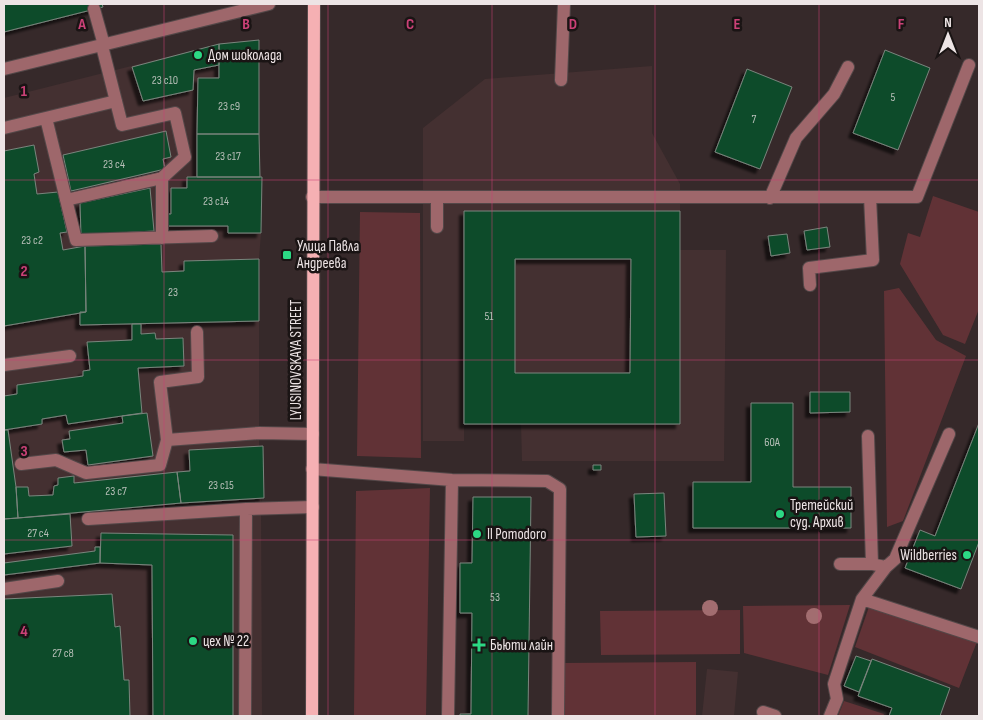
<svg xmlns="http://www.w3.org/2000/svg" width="983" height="720" font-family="'Sofia Sans Condensed',sans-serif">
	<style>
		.built { fill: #443031 }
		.green { fill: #613236 }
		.building { fill: #114b2c; stroke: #79857d; fill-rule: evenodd; filter: url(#shadow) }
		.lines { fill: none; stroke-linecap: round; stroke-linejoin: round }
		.minor-casing { stroke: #534748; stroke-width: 14 }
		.major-casing { stroke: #534748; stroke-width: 14 }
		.minor { stroke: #9e676b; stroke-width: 12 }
		.major { stroke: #f5b0b3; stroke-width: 12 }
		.tree { fill: #a26d70 }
		.grid { fill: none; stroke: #cb4177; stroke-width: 1; stroke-opacity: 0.55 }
		.poi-dot { fill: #2cd884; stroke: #1a1414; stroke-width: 2 }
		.labels { text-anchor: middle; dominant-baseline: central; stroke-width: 5; stroke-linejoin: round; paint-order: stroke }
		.number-label { font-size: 12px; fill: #b6beb7 }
		.poi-label { font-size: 15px; fill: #ede4e5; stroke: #1a1414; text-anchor: start }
		.street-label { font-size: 15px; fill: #ede4e5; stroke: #1a1414 }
		.grid-label { font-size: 16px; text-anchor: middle; font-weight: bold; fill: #cb4177; stroke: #1a1414; stroke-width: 5; stroke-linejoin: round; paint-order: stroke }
	</style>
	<defs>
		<filter id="shadow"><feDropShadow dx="-4.5" dy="4.5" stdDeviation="1" flood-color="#0009"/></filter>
	</defs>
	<rect width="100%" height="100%" fill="#36292a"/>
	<path class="built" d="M259,40l1,136 2,1 -1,56 -2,26v187h4l1,51 -3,1 1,218h-258v-618l215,-54z
		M652,66v67l28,51v66h46l-2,211h-202l-1,-37h-57v17h-41v-313l62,-49z
		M707,669l31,3 -4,44h-32z"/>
	<path class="green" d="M933,196l46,16v97l-14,35 -22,-9 -43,-71 8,-31 12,4z
		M360,212l60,1 1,245 -64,-2z
		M899,288l37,52 30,16 -63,165 -16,6 -3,-236z
		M430,488l-4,228h-72l2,-225z
		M870,604l108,35 -19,49 -104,-41z
		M850,605l-22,70 -84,-22 -1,-47z
		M740,610v44l-139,1 -1,-44z
		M696,662v54h-132l-1,-53z
		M844,701l40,13 -1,2h-45z"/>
	<path class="building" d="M4,4h98l1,3 -99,25z
		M259,40v94h-62l1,-56h21v-34z
		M219,44v21l-25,5 -1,20 -50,11 -11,-34z
		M885,50l45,18 -32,82 -45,-17z
		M747,69l45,18 -32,82 -45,-17z
		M166,131l5,26 -8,2 2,10 -94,22 -8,-36z
		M197,134h62l1,43h-63z
		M34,145l5,27 -5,2 3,20 21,-2 9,40 -7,1 3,17 22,-4 1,66 -82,14v-175z
		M187,177h75l-1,56h-33v-7h-62v-12h5v-26h16z
		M150,188l4,43 -73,4 -1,-32z
		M464,211h216v213h-216zM515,259h116l-1,114h-115z
		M827,227l3,20 -23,3 -3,-19z
		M787,234l3,19 -19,3 -3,-20z
		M161,244l1,28 22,-1v-10l75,-2v62l-179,4v-13h6l-1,-66z
		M132,324h9v10l14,-1 1,6 27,-1 1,28 -46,2 4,45 -74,11 -2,-9 -24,4v5l-38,6v-34l13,-2v-9l66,-9v-5l7,-1 -3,-28 45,-2z
		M810,392h40v20l-40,1z
		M751,403h42v84h58v41h-158v-46h58z
		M147,413l6,43 -65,9 -2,-15 -22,2 -2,-12 8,-1 -1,-8 54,-8 -1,-7z
		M979,423v119l-18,47 -56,-21 15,-38 15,6z
		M4,430h4l8,57 2,31 -14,1z
		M263,446l1,52 -83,5 -4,-31 13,-1 -1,-21z
		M593,465h8v5h-8z
		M177,472l4,31 -163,15 -2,-31h12l1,9 24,-1 1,-9 4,-1v-7l16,-2v7z
		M664,493l2,43 -30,1 -2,-43z
		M473,497h58l-3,219h-68v-2h11l1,-101h-12v-50h12z
		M70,514l2,32 -68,8v-35z
		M101,533l132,2v181h-80l-1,-151 -52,-2z
		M95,547h5v16l-96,12v-12l91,-12z
		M112,594l3,33 5,-1 4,54h5l1,36h-126v-117z
		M856,656l15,5 -12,31 -15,-6z
		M872,659l78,29 -10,28h-51l3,-8 -34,-12z"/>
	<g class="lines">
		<g class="minor-casing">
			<path id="minor" d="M94,9l10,36
				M102,46l20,79 53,-12 10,44 -23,21v60
				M4,69l265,-65
				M561,80l3,-76
				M46,118l30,122 136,-4
				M4,128l112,-27
				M312,197h605l52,-132
				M437,197v30
				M770,198l26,-60 38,-44 14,-27
				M66,200l96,-22
				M810,285l-1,-17 64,-8 -3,-63
				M4,365l66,-9
				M868,436l4,128 14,3
				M167,440l-7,-58 38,-5 -1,-45
				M21,464l35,-4 30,13 74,-8 7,-25 92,-7 54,1
				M312,469l140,11 95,1 13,8 -2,227
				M88,519l158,-10 67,-2
				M840,564h32
				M4,589l54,-8
				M862,599l117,38
				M763,712l12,4
				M245,716l1,-207
				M448,716l4,-236
				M830,716l7,-17 -3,-15 28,-85 24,-32 9,-8 54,-125"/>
		</g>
		<g class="major-casing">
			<path id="major" d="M312,716l2,-712"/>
		</g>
		<use href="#minor" class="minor"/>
		<use href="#major" class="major"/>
	</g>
	<g class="tree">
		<circle cx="710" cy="608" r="8"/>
		<circle cx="814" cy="616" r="8"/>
	</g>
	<path class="grid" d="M164,4v712M328,4v712M492,4v712M655,4v712M819,4v712M4,180h975M4,360h975M4,540h975"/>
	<g class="poi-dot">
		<circle cx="198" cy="55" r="5"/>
		<rect x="282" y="250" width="10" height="10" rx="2.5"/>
		<circle cx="780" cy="514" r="5"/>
		<circle cx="477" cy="534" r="5"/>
		<circle cx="967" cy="555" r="5"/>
		<circle cx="193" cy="641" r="5"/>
		<path d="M476.5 637.5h5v5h5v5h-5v5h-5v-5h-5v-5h5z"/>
	</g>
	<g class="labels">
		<g class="number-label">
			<text x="165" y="80">23 с10</text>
			<text x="893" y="97">5</text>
			<text x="229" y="106">23 с9</text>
			<text x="754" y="119">7</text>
			<text x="228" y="156">23 с17</text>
			<text x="114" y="164">23 с4</text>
			<text x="216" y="201">23 с14</text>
			<text x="32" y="240">23 с2</text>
			<text x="173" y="292">23</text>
			<text x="489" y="316">51</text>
			<text x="772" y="442">60А</text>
			<text x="221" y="485">23 с15</text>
			<text x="116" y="491">23 с7</text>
			<text x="38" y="533">27 с4</text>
			<text x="495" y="597">53</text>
			<text x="63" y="653">27 с8</text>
		</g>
		<g class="poi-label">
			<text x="208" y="55">Дом шоколада</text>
			<text x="297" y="246">Улица Павла<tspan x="297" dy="17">Андреева</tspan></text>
			<text x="790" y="505">Третейский<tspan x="790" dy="17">суд. Архив</tspan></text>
			<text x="487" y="534">Il Pomodoro</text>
			<text x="957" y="555" text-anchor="end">Wildberries</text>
			<text x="203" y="641">цех № 22</text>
			<text x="490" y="645">Бьюти лайн</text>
		</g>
		<g class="street-label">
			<text transform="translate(296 360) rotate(-90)">LYUSINOVSKAYA STREET</text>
		</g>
	</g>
	<g class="grid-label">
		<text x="82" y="29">A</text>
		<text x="246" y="29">B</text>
		<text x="410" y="29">C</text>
		<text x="573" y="29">D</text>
		<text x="737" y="29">E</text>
		<text x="901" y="29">F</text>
		<text x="24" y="96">1</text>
		<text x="24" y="276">2</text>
		<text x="24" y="456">3</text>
		<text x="24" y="636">4</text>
	</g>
	<rect width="983" height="720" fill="none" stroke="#ede4e5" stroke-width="10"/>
	<g transform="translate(948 35)" stroke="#1a1414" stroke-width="4" paint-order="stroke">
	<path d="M0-4L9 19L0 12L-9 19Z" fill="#ede4e5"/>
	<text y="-8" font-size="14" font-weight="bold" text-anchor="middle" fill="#ede4e5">N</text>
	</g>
</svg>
